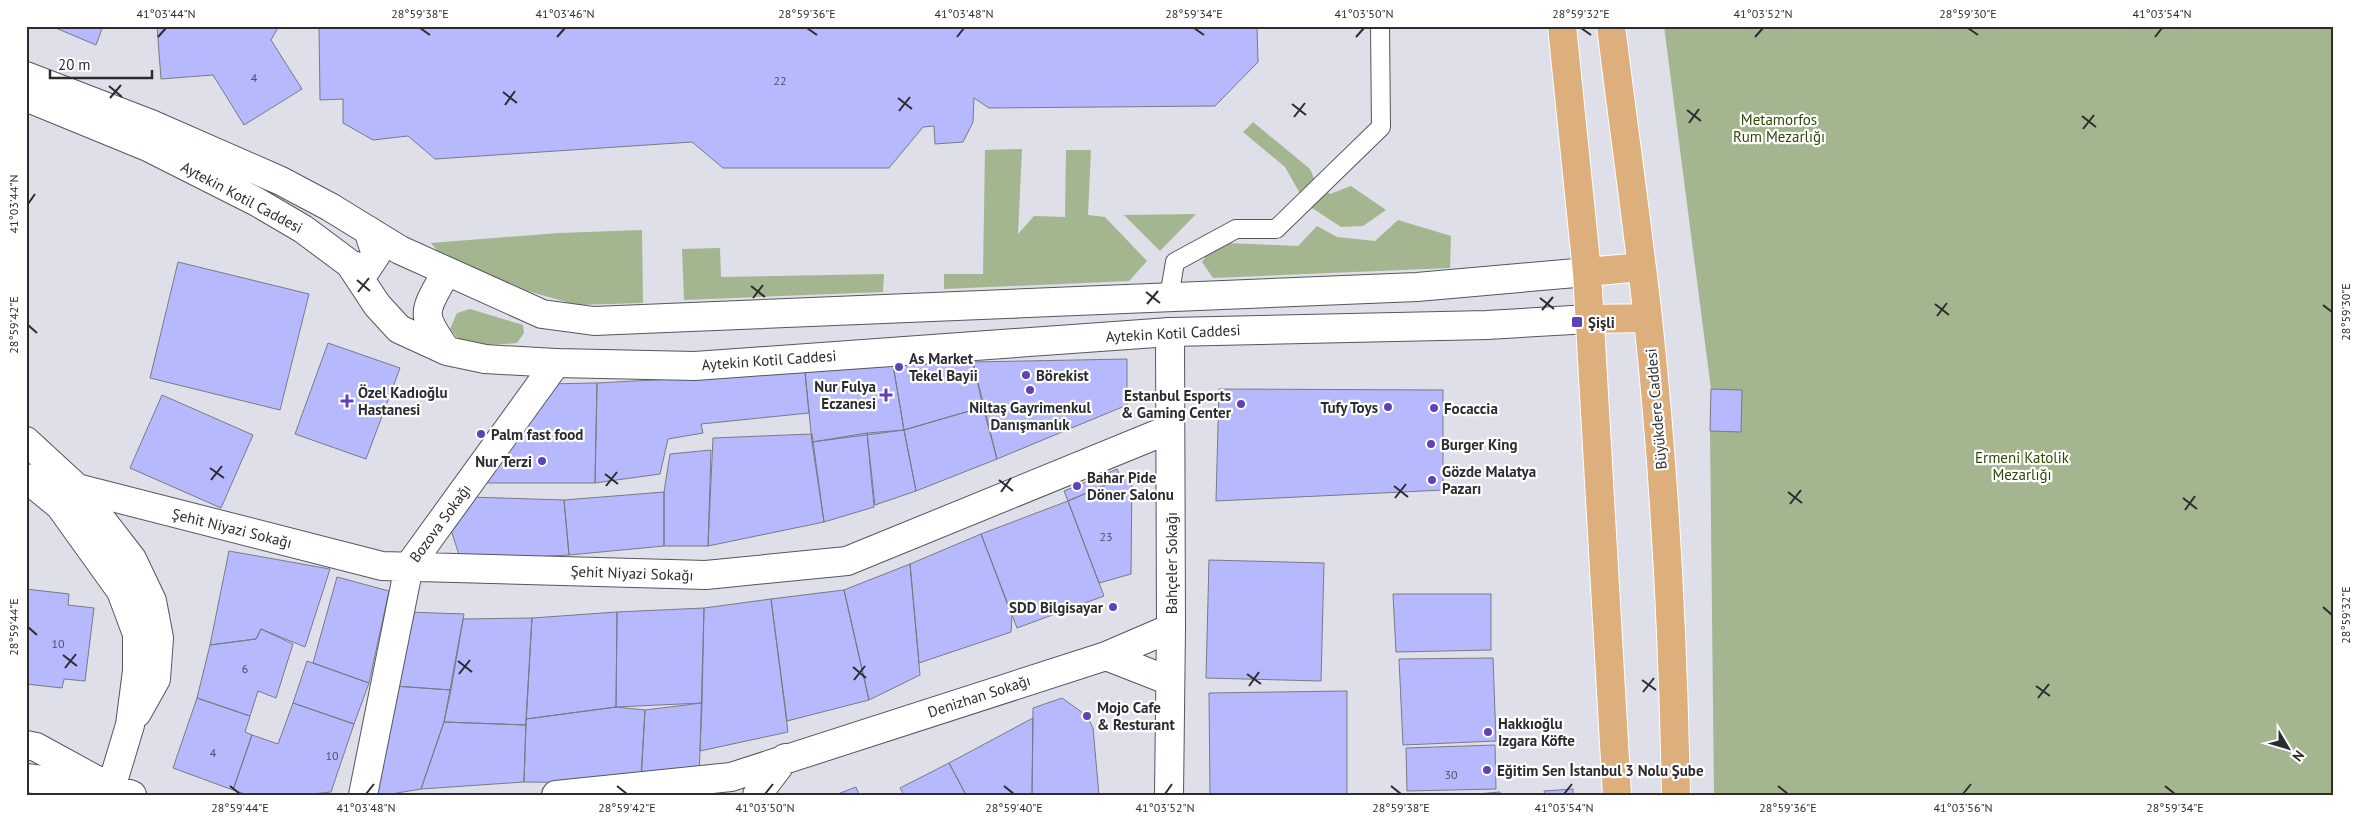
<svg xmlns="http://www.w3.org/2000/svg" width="2360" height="821" font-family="'PT Sans',sans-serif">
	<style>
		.green { fill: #a3b68f }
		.building { fill: #b6b9fd; stroke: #7a7a83 }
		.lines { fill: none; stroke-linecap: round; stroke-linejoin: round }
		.lane-casing { stroke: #55565e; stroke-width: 20 }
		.street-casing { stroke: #55565e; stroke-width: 30 }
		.secondary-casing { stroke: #55565e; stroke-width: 30 }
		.primary-casing { stroke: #fff; stroke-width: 30 }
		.lane { stroke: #fff; stroke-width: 18 }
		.street { stroke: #fff; stroke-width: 28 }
		.secondary { stroke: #fff; stroke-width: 28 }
		.primary { stroke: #dcaf7c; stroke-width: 28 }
		.ticks { fill: none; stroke: #2c2c30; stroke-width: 2 }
		.poi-dot { fill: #5f41b9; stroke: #fff; stroke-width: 2 }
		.labels { text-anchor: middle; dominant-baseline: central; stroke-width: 4.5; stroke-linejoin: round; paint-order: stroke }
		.number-label { font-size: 12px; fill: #4e4f63 }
		.park-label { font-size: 15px; fill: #2d4900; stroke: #fff }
		.street-label { font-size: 15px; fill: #2c2c30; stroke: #fff }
		.poi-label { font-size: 15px; font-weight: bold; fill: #2c2c30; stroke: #fff; text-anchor: start }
		.neatline { fill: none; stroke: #2c2c30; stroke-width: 2 }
		.ticks-label { font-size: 12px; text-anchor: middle; fill: #2c2c30 }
	</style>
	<rect width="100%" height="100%" fill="#dedfe9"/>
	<path class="green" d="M1664,26h670v769h-620l-4,-364 1,-42z
		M1253,122l57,47 7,16 13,9 21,-8 35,24 -23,16 -22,1 -35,-23 -21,-37 -42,-35z
		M1022,149l-4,85 16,-18 31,1 1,-67h25l-3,65 17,2 42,44 -18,20 -185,8v-15h39l2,-124z
		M1196,214l-36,37 -36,-36z
		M1398,220l53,16 -1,32 -237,10 -11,-16 9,-13 16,-6 71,3 19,-20 20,11 38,4z
		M642,230l1,73 -66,2 -85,-24 -44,-17 -17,-21 128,-10z
		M720,248l1,29 163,-3 -1,18 -199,8 -2,-51z
		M470,309l53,16 1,8 -7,10 -42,3 -13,-3 -12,-14 7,-16z"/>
	<path class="building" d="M51,26h52l-7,19z
		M157,26h122l-8,14 31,49 -58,36 -31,-50 -52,4z
		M319,26h938l1,36 -43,44 -226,2 -15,-10 -1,24 -10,20 -28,2 -1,-18 -11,1 -34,41h-166l-31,-26 -257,17 -27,-23 -35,4 -30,-17v-24l-23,1z
		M178,262l131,32 -29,116 -130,-32z
		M328,343l72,25 -34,91 -71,-25z
		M892,359l81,3 10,45 -79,23z
		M892,359l12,71 -92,12 -7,-70z
		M1127,359v46l-130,54 -24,-97z
		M805,372l4,41 -108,11 2,9 -35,6 -8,35 -65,9 2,-100z
		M597,383l-2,100h-120l68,-99z
		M1219,389l224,1v100l-227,11z
		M1711,389l31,1 -1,42 -31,-1z
		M162,395l91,40 -32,73 -91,-40z
		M983,407l14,52 -81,32 -12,-61z
		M904,430l12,61 -41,14 -8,-72z
		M867,433l7,74 -50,15 -12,-80z
		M812,434l12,88 -116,24 5,-108z
		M711,450l-3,96h-44v-54l6,-38z
		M1117,469l4,9 -53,23 -4,-10z
		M1132,474l-1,100 -32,9 -31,-82z
		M664,492v54l-95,9 -5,-55z
		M470,497l94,3 5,55 -108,6 -10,-31z
		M1068,501l36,95 -87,32 -36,-94z
		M981,534l31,82 -1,16 -92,31 -9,-99z
		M229,551l101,18 -25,78 -44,-18 -5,10 -46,6z
		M1209,560l115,3 -3,118 -115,-3z
		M910,564l10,111 -51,25 -25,-110z
		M337,577l52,14 -20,92 -56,-20z
		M26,589l43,5 -1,11 26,3 -9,73 -21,-2 -2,9 -36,-4z
		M844,590l25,110 -82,21 -16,-122z
		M1393,594h98v56l-95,2z
		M771,599l17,133 -88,19 4,-143z
		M704,608l-2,95 -86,4 1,-95z
		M407,612l57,2 -13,76 -57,-4z
		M617,612l-1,95 -90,12 6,-101z
		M532,618l-6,107 -82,-3 19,-103z
		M261,629l32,15 -17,54 -18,-7 -8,25 -53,-18 13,-53 46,-6z
		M1493,658l3,83 -93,4 -4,-86z
		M307,661l62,22 -15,41 -61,-21z
		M394,686l57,4 -7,32 -23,67 -36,6h-18z
		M1347,691v104h-137l-1,-102z
		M197,698l53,18 -5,16 7,3 -19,55 -60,-22z
		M1062,698l25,18 6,12 6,67h-67l1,-87z
		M293,703l61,21 -23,68 -29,3h-54l-15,-5 19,-55 26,9z
		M702,703l-3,72 -58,1 4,-66z
		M616,707l29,3 -4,73 -117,-1 2,-63z
		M1033,718l-1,77h-66l-17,-32z
		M444,722l82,3 -2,57 -103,7z
		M1495,745l1,44 -89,2 -1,-43z
		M949,763l17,32h-62l-4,-7z
		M856,787l3,8h-24z
		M1573,789v6h-28l-1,-4z
		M1500,792v3h-36z"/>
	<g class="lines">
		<g class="lane-casing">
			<path id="lane" d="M1169,297l6,-35 61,-33h40l105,-102 -1,-101"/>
		</g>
		<g class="street-casing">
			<path id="street" d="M77,488l305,78 324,9 141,-14 323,-132
				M1106,656l64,25
				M26,778l85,10
				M363,795l46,-229 147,-203
				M556,795l175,-18 375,-121 65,-28
				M757,795l28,-37
				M1169,795l2,-167 -1,-296"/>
		</g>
		<g class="secondary-casing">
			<path id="secondary" d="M26,76l125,48 130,57 49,26 70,43 142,64 52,7 823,-34 170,-15
				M26,97l122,50 109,55 46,27 47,35 27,41 22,24 48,22 38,8 71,4 139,3 475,-34 317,-7 103,-6
				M350,264l16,6 10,-15 -8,-25
				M446,272c-22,41 -27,40 1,79
				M26,441l51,47 55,71 20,42 7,37 -3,41 -19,34
				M26,478l34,28 61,85 16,43v37l-7,54 -19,63
				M26,745l10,2 75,41 21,7"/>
		</g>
		<g class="primary-casing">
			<path id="primary" d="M1562,26l25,246 30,523
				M1611,26c12,98 26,195 37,293 17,158 25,317 28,476
				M1587,272l54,-5
				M1590,319l58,-1"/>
		</g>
		<use href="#lane" class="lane"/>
		<use href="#street" class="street"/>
		<use href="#secondary" class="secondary"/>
		<use href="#primary" class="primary"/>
	</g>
	<path class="ticks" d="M420,28l10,7M807,28l10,7M1194,28l10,7M1581,28l10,7M1968,28l10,7M158,37l8,-9M557,37l8,-9M957,37l7,-9M1356,37l8,-9M1755,37l8,-9M2155,37l7,-9M109,86l13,11M503,92l14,11M110,98l11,-13M898,98l14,11M1292,104l14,11M505,105l10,-14M1687,110l14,11M899,111l11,-14M2082,116l14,11M1294,117l11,-14M1689,123l10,-14M2083,129l11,-14M28,204l7,-10M357,280l13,11M751,286l14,11M358,292l11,-14M1146,292l14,11M753,298l10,-13M1540,298l14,11M1147,304l11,-13M1935,304l14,11M2323,305l9,7M1542,310l11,-13M1937,316l10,-13M28,325l9,8M210,468l14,10M605,474l13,10M211,480l11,-14M999,480l14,11M606,486l11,-14M1394,486l14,11M1001,492l10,-14M1788,492l14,11M1395,498l11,-14M2183,498l14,11M1790,504l11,-14M2185,510l10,-14M2323,607l9,8M28,627l9,8M63,655l14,11M458,661l14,11M853,667l13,11M65,668l11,-14M459,674l11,-14M1247,674l14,10M854,680l11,-14M1642,680l14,10M1249,686l10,-14M2036,686l14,10M1643,692l11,-14M2038,698l11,-14M230,786l10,8M617,786l10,8M1004,786l10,8M1391,786l10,8M1778,786l10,8M2165,786l10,8M366,794l8,-10M765,794l8,-10M1165,794l7,-10M1564,794l8,-10M1963,794l8,-10"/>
	<g class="poi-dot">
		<rect x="1571" y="316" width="12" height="12" rx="2.5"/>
		<circle cx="899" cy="367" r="5"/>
		<circle cx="1026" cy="375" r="5"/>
		<circle cx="1030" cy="390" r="5"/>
		<path d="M883.5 387.5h5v5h5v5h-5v5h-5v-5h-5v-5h5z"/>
		<path d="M344.5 393.5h5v5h5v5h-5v5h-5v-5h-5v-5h5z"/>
		<circle cx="1241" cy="404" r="5"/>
		<circle cx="1388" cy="407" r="5"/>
		<circle cx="1434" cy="408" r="5"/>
		<circle cx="481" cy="434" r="5"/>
		<circle cx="1431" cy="444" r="5"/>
		<circle cx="542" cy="461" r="5"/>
		<circle cx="1432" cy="480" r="5"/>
		<circle cx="1077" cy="486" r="5"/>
		<circle cx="1113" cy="607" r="5"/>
		<circle cx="1087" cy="716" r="5"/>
		<circle cx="1488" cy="732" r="5"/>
		<circle cx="1487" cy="770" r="5"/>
	</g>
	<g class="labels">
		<g class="number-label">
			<text x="254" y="77">4</text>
			<text x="780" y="80">22</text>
			<text x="1106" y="536">23</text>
			<text x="58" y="643">10</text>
			<text x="245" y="668">6</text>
			<text x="213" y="752">4</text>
			<text x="332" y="755">10</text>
			<text x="1451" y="774">30</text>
		</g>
		<g class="park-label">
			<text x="1779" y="119">Metamorfos<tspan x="1779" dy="17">Rum Mezarlığı</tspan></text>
			<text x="2022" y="457">Ermeni Katolik<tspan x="2022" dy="17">Mezarlığı</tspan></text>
		</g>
		<g class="street-label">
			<text transform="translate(242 197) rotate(28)">Aytekin Kotil Caddesi</text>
			<text transform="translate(1173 333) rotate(-3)">Aytekin Kotil Caddesi</text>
			<text transform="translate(769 360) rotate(-4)">Aytekin Kotil Caddesi</text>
			<text transform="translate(1656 409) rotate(-95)">Büyükdere Caddesi</text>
			<text transform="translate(440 523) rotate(-54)">Bozova Sokağı</text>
			<text transform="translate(232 528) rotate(14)">Şehit Niyazi Sokağı</text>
			<text transform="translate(1171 563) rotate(-90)">Bahçeler Sokağı</text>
			<text transform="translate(632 573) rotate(2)">Şehit Niyazi Sokağı</text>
			<text transform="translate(979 696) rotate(-18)">Denizhan Sokağı</text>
		</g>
		<g class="poi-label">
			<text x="1588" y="322">Şişli</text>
			<text x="909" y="358">As Market<tspan x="909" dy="17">Tekel Bayii</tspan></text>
			<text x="1036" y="375">Börekist</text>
			<text x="876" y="386" text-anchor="end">Nur Fulya<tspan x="876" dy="17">Eczanesi</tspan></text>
			<text x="358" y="392">Özel Kadıoğlu<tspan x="358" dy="17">Hastanesi</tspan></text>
			<text x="1231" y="395" text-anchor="end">Estanbul Esports<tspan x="1231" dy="17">&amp; Gaming Center</tspan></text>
			<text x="1030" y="407" text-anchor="middle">Niltaş Gayrimenkul<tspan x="1030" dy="17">Danışmanlık</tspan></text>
			<text x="1378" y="407" text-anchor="end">Tufy Toys</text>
			<text x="1444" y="408">Focaccia</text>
			<text x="491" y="434">Palm fast food</text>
			<text x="1441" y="444">Burger King</text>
			<text x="532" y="461" text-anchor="end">Nur Terzi</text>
			<text x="1442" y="471">Gözde Malatya<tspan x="1442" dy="17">Pazarı</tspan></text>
			<text x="1087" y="477">Bahar Pide<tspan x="1087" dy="17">Döner Salonu</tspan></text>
			<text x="1103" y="607" text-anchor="end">SDD Bilgisayar</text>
			<text x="1097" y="707">Mojo Cafe<tspan x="1097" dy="17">&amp; Resturant</tspan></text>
			<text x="1498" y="723">Hakkıoğlu<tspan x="1498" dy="17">Izgara Köfte</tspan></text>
			<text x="1497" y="770">Eğitim Sen İstanbul 3 Nolu Şube</text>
		</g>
	</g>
	<rect width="2360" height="821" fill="none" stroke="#ffffff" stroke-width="55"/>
	<g transform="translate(2288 748) rotate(128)" stroke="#ffffff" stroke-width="4" paint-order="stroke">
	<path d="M0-4L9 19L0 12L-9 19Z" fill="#2c2c30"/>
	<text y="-8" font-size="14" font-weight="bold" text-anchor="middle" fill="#2c2c30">N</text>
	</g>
	<path d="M50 70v8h102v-8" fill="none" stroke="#2c2c30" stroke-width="2.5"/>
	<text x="58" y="70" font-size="15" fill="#2c2c30" stroke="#ffffff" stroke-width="4" paint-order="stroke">20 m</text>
	<rect x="28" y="28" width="2304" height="766" class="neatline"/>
	<g class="ticks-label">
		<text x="166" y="18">41°03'44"N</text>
		<text x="420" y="18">28°59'38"E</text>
		<text x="565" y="18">41°03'46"N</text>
		<text x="807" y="18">28°59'36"E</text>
		<text x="964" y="18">41°03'48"N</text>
		<text x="1194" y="18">28°59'34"E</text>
		<text x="1364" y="18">41°03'50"N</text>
		<text x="1581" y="18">28°59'32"E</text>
		<text x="1763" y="18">41°03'52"N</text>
		<text x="1968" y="18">28°59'30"E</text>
		<text x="2162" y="18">41°03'54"N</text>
		<text transform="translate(14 204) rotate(-90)" y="4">41°03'44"N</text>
		<text transform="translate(2346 312) rotate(-90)" y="4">28°59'30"E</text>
		<text transform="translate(14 325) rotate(-90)" y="4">28°59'42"E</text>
		<text transform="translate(2346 615) rotate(-90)" y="4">28°59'32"E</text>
		<text transform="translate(14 627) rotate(-90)" y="4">28°59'44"E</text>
		<text x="240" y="812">28°59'44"E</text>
		<text x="366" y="812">41°03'48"N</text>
		<text x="627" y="812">28°59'42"E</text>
		<text x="765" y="812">41°03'50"N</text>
		<text x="1014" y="812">28°59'40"E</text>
		<text x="1165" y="812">41°03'52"N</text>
		<text x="1401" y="812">28°59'38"E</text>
		<text x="1564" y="812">41°03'54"N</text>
		<text x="1788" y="812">28°59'36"E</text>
		<text x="1963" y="812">41°03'56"N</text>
		<text x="2175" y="812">28°59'34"E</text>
	</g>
</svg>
